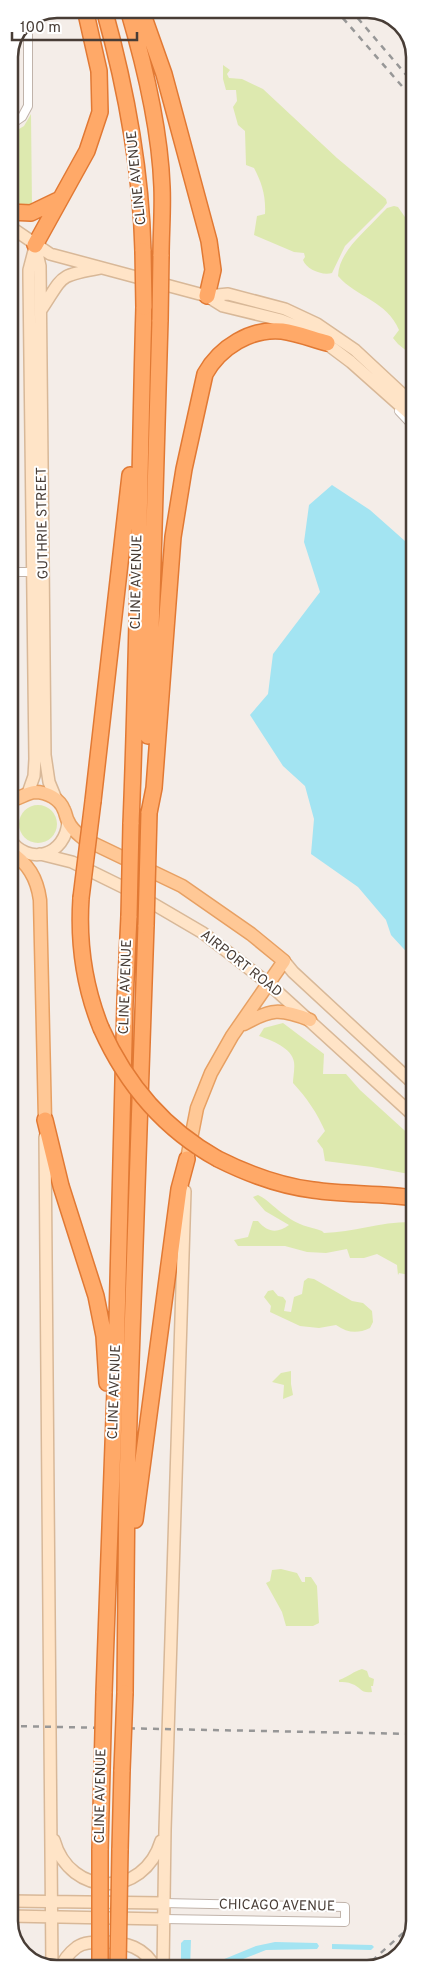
<svg xmlns="http://www.w3.org/2000/svg" width="423" height="1978" font-family="Overpass,sans-serif">
	<style>
		.green { fill: #dde9af }
		.water { fill: #a3e4f2 }
		.lines { fill: none; stroke-linecap: round; stroke-linejoin: round }
		.street-casing { stroke: #c0b3aa; stroke-width: 10 }
		.secondary-casing { stroke: #d8b898; stroke-width: 14 }
		.primary-casing { stroke: #e7a063; stroke-width: 15 }
		.highway-casing { stroke: #e17934; stroke-width: 18 }
		.street { stroke: #fff; stroke-width: 8 }
		.secondary { stroke: #ffe4c7; stroke-width: 11 }
		.primary { stroke: #ffc896; stroke-width: 12 }
		.highway { stroke: #ffa968; stroke-width: 15 }
		.rail { stroke: #979797; stroke-width: 2.5; stroke-dasharray: 6 6; stroke-linecap: butt }
		.highway-bridge-casing { stroke: #e17934; stroke-width: 18; stroke-linecap: butt }
		.highway-bridge { stroke: #ffa968; stroke-width: 15 }
		.labels { text-anchor: middle; dominant-baseline: central; stroke-width: 4; stroke-linejoin: round; paint-order: stroke }
		.street-label { font-size: 14px; fill: #483d36; stroke: #fff }
		.rim { fill: none; stroke: #483d36; stroke-width: 2.5 }
	</style>
	<rect width="100%" height="100%" fill="#f4ede8"/>
	<path class="green" d="M223,65l7,5 -3,4 2,4 13,1 21,10 74,69 49,41 1,4 -4,5 -38,38 -13,27c-10,3 -26,-4 -29,-13l2,-3 -1,-4 -10,-1 -40,-17 3,-19 8,-2c1,-18 -3,-31 -11,-46l-8,-3 -1,-34 -7,-6 -5,-18 4,-6 -1,-11h-10l-3,-11z
		M31,114l1,93 -23,-1v-71l15,-9z
		M394,206l4,1 9,13 7,6v131l-16,-13 -5,-6 6,-8c-12,-29 -43,-33 -61,-54 1,-25 27,-44 43,-62l6,-6z
		M19 824a19 19 0 1 1 38 0a19 19 0 1 1-38 0Z
		M283,1023l41,31 -1,20h23l14,16 54,49v36l-42,-8 -47,-6 -2,-12 -6,-8 8,-10c-8,-18 -18,-33 -32,-48 0,-6 2,-14 1,-21 -2,-14 -23,-22 -35,-26l5,-8z
		M258,1195c12,6 17,14 28,21 13,10 22,10 36,15l2,2c30,-1 59,-12 90,-11v54l-15,-3 -1,2 -1,-10 -20,-11 -13,4h-14l-3,-9 -21,4 -19,-1 -22,-6h-47l-4,-6 14,-3 5,-16h5c9,11 19,13 31,4l-24,-14 -12,-14z
		M308,1278l6,1 38,22 11,2 9,8 1,11 -3,6c-13,6 -22,5 -34,-3l-17,3 -19,-2 -30,-14 1,-6 -7,-9 4,-6 5,-1 5,6 5,1 3,4 -2,10 7,1 3,-15 8,-3 2,-13z
		M291,1371v13l2,11 -10,4 1,-14 -12,-3 9,-9z
		M281,1569l16,4 5,9h3v-5h6l6,9 2,37 -6,3h-27l-4,-14 -16,-29 4,-2 2,-11z
		M362,1669l5,2 2,6 5,2 -1,7h-2l1,6c-11,2 -11,-5 -20,-8 -4,-2 -9,-2 -13,-2v-2c9,-3 15,-9 23,-11z"/>
	<path class="water" d="M332,485l38,25 44,39v411l-23,-25 -5,-15 -28,-33 -47,-33 3,-35 -9,-33 -22,-20 -33,-51 18,-21 5,-40 47,-62 -16,-50 5,-37z
		M184,1940h7l-1,29h-9v-26z
		M275,1942l42,1 2,3 -2,3 -51,1 -49,19h-17l56,-23z
		M332,1944l40,1 2,2 -3,3 -39,-1z"/>
	<g class="lines">
		<g class="street-casing">
			<path id="street" d="M9,126l13,-9 6,-11v-86
				M399,411l15,16
				M9,572h24
				M163,1919l182,3v-15l-182,-4"/>
		</g>
		<g class="secondary-casing">
			<path id="secondary" d="M9,226l41,28 157,42 16,10 58,14 30,12 40,30 63,56
				M35,245l5,21 5,489 4,27 7,17
				M207,296l21,-2 57,15 32,15 38,26 59,55
				M41,310c23,-34 15,-34 59,-42
				M28,793l6,-17 1,-17 -6,-481v-8l6,-23
				M9,838c19,29 57,18 59,-17
				M40,854l32,8 61,30 70,41 66,51 145,132
				M284,961l9,11 121,112
				M45,1137l7,832
				M54,1840c16,58 90,58 107,1
				M9,1901l154,2
				M9,1916l154,3
				M60,1969c3,-8 9,-16 17,-22 7,-5 17,-5 26,-5 23,0 42,5 53,27
				M163,1969l2,-139 20,-639"/>
		</g>
		<g class="primary-casing">
			<path id="primary" d="M9,800c10,0 16,-7 26,-8 12,0 25,7 29,18 2,4 2,8 4,11 3,8 10,13 16,18l98,47 69,48 33,27 -52,75 -21,37 -14,35 -10,51
				M9,851c19,12 28,27 31,49l5,220
				M244,1024c27,-15 36,-16 66,-4"/>
		</g>
		<g class="highway-casing">
			<path id="highway" d="M104,9c22,79 37,159 39,242
				M128,9c16,54 32,121 34,178 1,23 -1,46 -1,69
				M141,9l23,65 45,167 4,29 -6,26
				M9,212l22,1 27,-13
				M35,245l52,-94 13,-39 -1,-41 -14,-62
				M148,736l12,-416
				M93,801l37,-326
				M149,813l5,-25 19,-251 11,-68 21,-95c15,-27 46,-46 77,-43 15,2 30,8 45,12
				M131,824c7,-172 8,-345 13,-517
				M81,898c-3,45 3,88 20,130
				M45,1120l16,66 35,110 8,40 3,47
				M218,1159c30,15 62,27 95,31 34,5 68,3 101,8
				M135,1520l44,-331 8,-30
				M104,1693l12,-331 9,-361 4,-85
				M125,1693l2,-214 19,-554
				M100,1850l2,-80
				M120,1850l2,-80"/>
		</g>
		<use href="#street" class="street"/>
		<use href="#secondary" class="secondary"/>
		<use href="#primary" class="primary"/>
		<use href="#highway" class="highway"/>
		<path class="rail" d="M335,9l79,91
			M350,9l64,75
			M9,1726l405,8
			M363,1969l50,-45"/>
		<g class="highway-bridge-casing">
			<path id="highway-bridge" d="M143,251l1,56
				M160,320l1,-64
				M81,898l12,-97
				M129,916l2,-92
				M146,925l3,-112
				M101,1028c25,56 63,101 117,131
				M102,1770l2,-77
				M122,1770l3,-77
				M118,1967l2,-117
				M100,1968v-118"/>
		</g>
		<use href="#highway-bridge" class="highway-bridge"/>
	</g>
	<g class="labels">
		<g class="street-label">
			<text transform="translate(137 178) rotate(-96)">CLINE AVENUE</text>
			<text transform="translate(43 523) rotate(-91)">GUTHRIE STREET</text>
			<text transform="translate(137 582) rotate(-89)">CLINE AVENUE</text>
			<text transform="translate(241 964) rotate(38)">AIRPORT ROAD</text>
			<text transform="translate(126 987) rotate(-88)">CLINE AVENUE</text>
			<text transform="translate(115 1392) rotate(-88)">CLINE AVENUE</text>
			<text transform="translate(101 1796) rotate(-89)">CLINE AVENUE</text>
			<text transform="translate(277 1906) rotate(1)">CHICAGO AVENUE</text>
		</g>
	</g>
	<path d="M0 0H423V1978H0ZM57 18H367A39 39 0 0 1 406 57V1921A39 39 0 0 1 367 1960H57A39 39 0 0 1 18 1921V57A39 39 0 0 1 57 18Z" fill="#fff" fill-rule="evenodd"/>
	<path class="rim" d="M57 18H367A39 39 0 0 1 406 57V1921A39 39 0 0 1 367 1960H57A39 39 0 0 1 18 1921V57A39 39 0 0 1 57 18Z"/>
	<path d="M12 32v8h125v-8" fill="none" stroke="#483d36" stroke-width="2.5"/>
	<text x="20" y="32" font-size="15" fill="#483d36" stroke="#ffffff" stroke-width="4" paint-order="stroke">100 m</text>
</svg>
